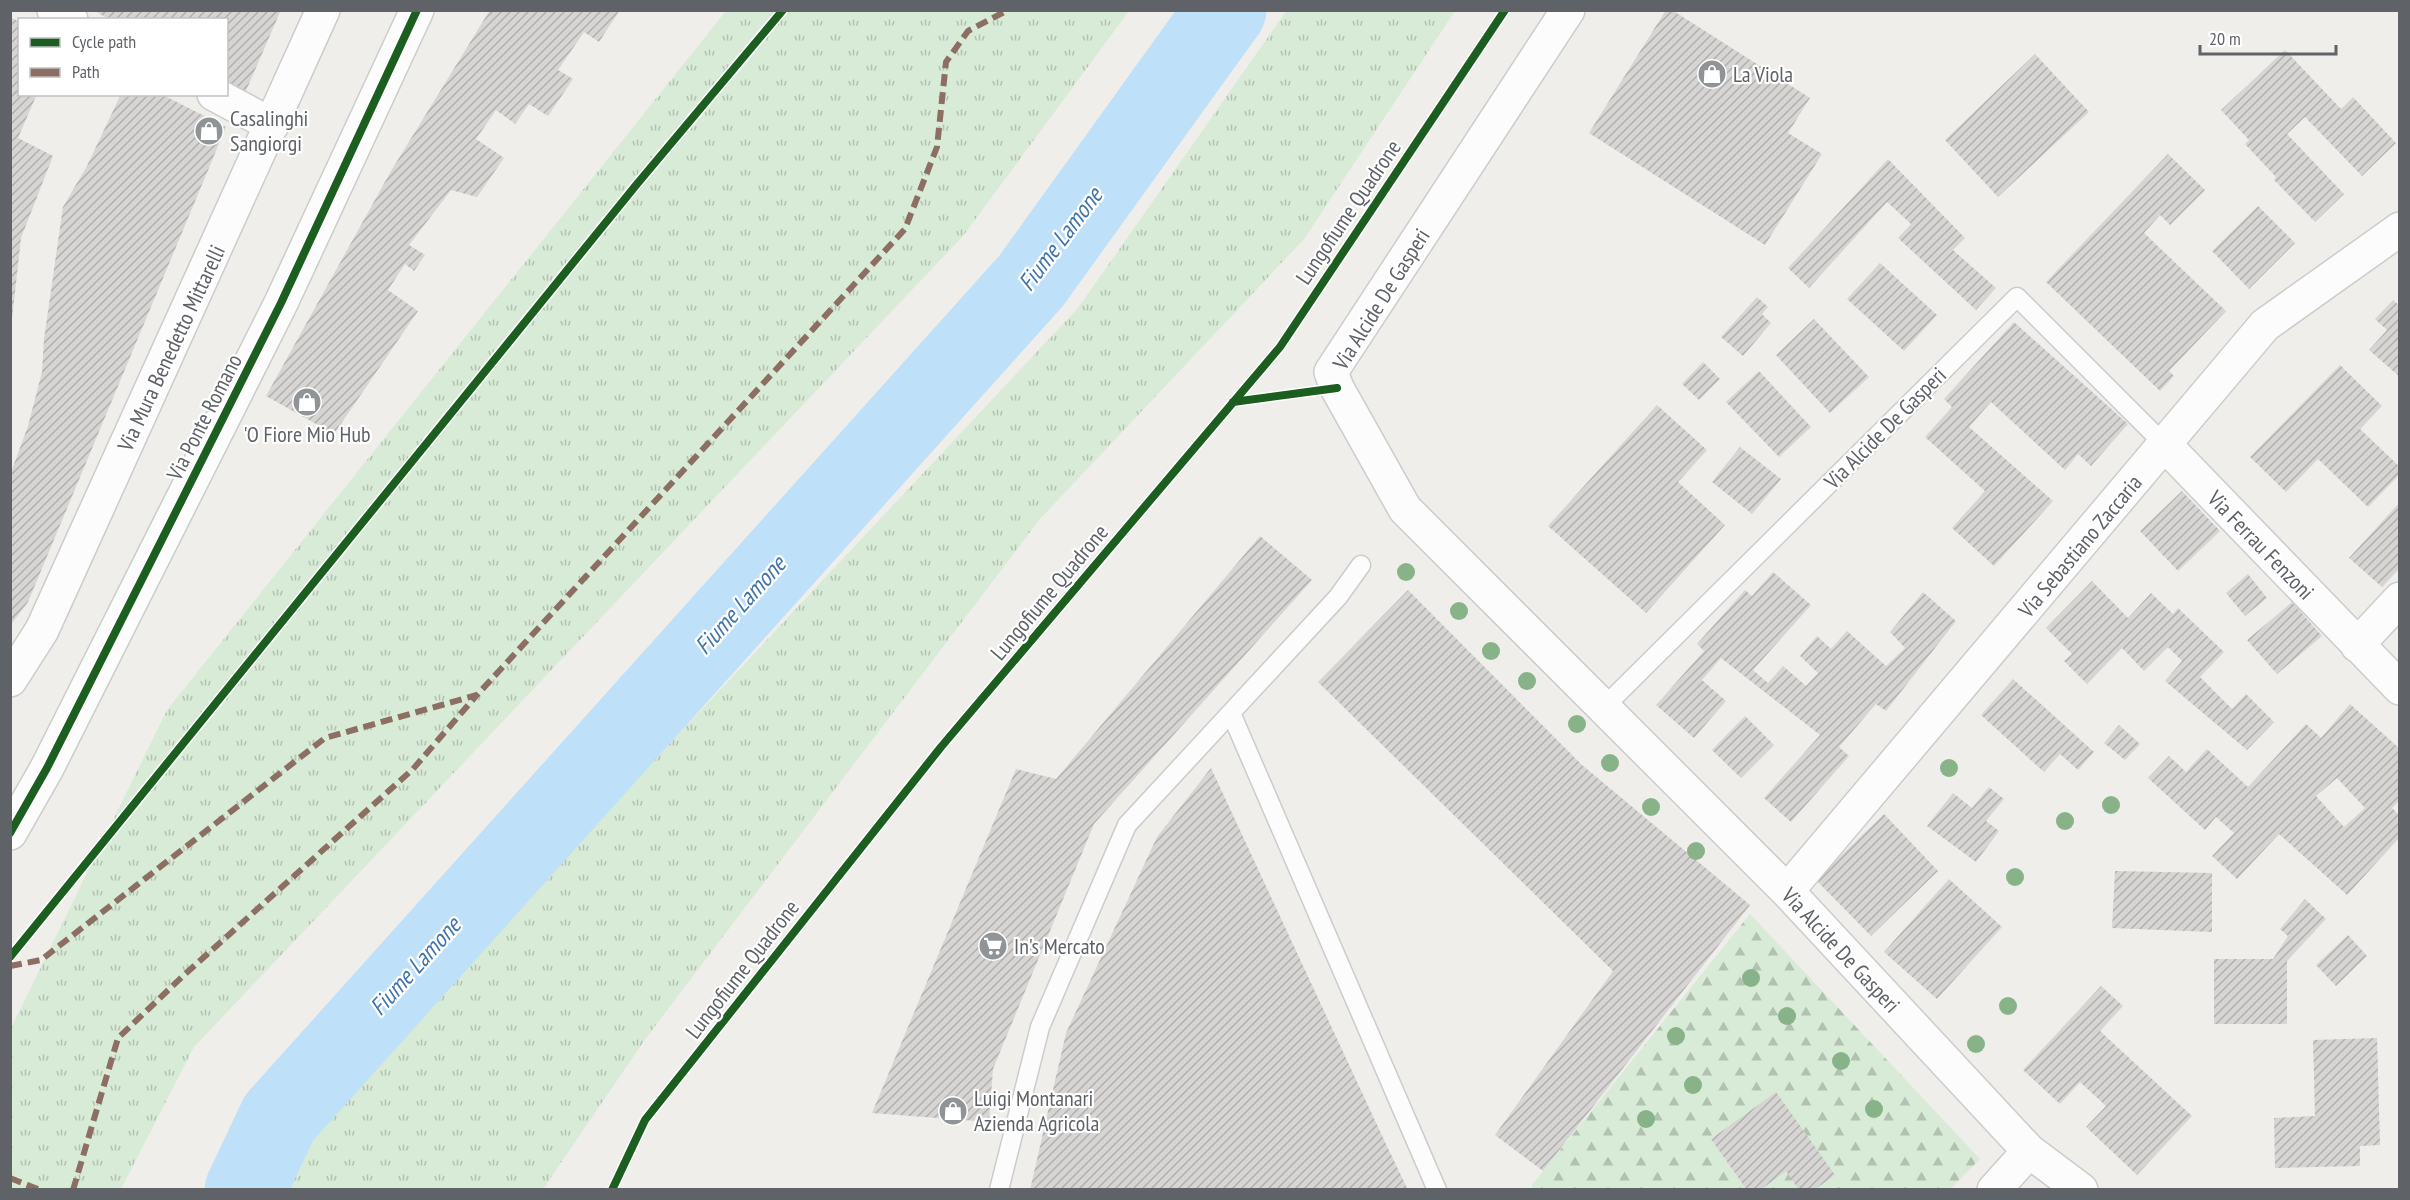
<svg xmlns="http://www.w3.org/2000/svg" width="2410" height="1200" font-family="'PT Sans Narrow',sans-serif">
	<style>
		.grass { fill: url(#grass-tufts) }
		.forest { fill: url(#forest-firs) }
		.lines { fill: none; stroke-linecap: round; stroke-linejoin: round }
		.river { stroke: #bfe0f9; stroke-width: 81 }
		.building { fill: url(#building-hatch); fill-rule: evenodd }
		.service-casing { stroke: #cbcccc; stroke-width: 21 }
		.minor-casing { stroke: #cbcccc; stroke-width: 36 }
		.tertiary-casing { stroke: #cbcccc; stroke-width: 36 }
		.service { stroke: #fdfcfc; stroke-width: 18 }
		.minor { stroke: #fdfcfc; stroke-width: 33 }
		.tertiary { stroke: #fdfcfc; stroke-width: 33 }
		.quiet { stroke: #8d6e63; stroke-width: 6; stroke-dasharray: 12 6; stroke-linecap: butt }
		.cycleway-casing { stroke: #fff; stroke-width: 11 }
		.cycleway { stroke: #1b5e20; stroke-width: 8 }
		.tree { fill: #88b388 }
		.labels { text-anchor: middle; dominant-baseline: central; stroke-width: 4.5; stroke-linejoin: round; paint-order: stroke }
		.poi-label { font-size: 22px; fill: #5f6368; stroke: #fff; text-anchor: start }
		.street-label { font-size: 22px; fill: #5f6368; stroke: #fff }
		.water-label { font-size: 24px; font-style: italic; fill: #4174aa; stroke: #fff }
	</style>
	<defs>
		<pattern id="grass-tufts" width="24" height="20" patternUnits="userSpaceOnUse" patternTransform="scale(1.5)"><rect width="24" height="20" fill="#d8ebd6"/><path d="M3 7l-1-3M5 7V3M7 7l1-3M15 17l-1-3M17 17v-4M19 17l1-3" fill="none" stroke="#b2c2b1"/></pattern>
		<pattern id="forest-firs" width="22" height="20" patternUnits="userSpaceOnUse" patternTransform="scale(1.5)"><rect width="22" height="20" fill="#d8ebd6"/><path d="M5 1l3.5 6h-7zM16 11l3.5 6h-7z" fill="#b2c2b1"/></pattern>
		<pattern id="building-hatch" width="6" height="6" patternUnits="userSpaceOnUse" patternTransform="scale(1.5)"><rect width="6" height="6" fill="#d6d5d3"/><path d="M-1 1l2-2M0 6l6-6M5 7l2-2" fill="none" stroke="#b1b0af"/></pattern>
	</defs>
	<rect width="100%" height="100%" fill="#efeeea"/>
	<path class="grass" d="M1287,10l168,1 -151,228 -264,280 -394,519 -103,151h-254l38,-80 751,-801z
		M726,11h403l-166,225 -769,811 -73,142h-110v-161l156,-318z"/>
	<path class="forest" d="M1750,914l230,245 -30,30 -417,1 -1,-5z"/>
	<g class="lines">
		<path class="river" d="M245,1190l34,-72 752,-837 195,-271"/>
	</g>
	<path class="building" d="M93,10h188l-36,83 -19,-10v-63h-116z
		M490,10h130l-21,32 -15,-10 -26,38 15,9 -25,37 -19,-12 -14,20 -19,-14 -20,29 28,19 -27,39 -26,-7 -42,55 16,10 -11,16 -9,-7 -17,26 30,21 -84,123 -68,-38 125,-225z
		M1666,10h6l138,88 -22,35 34,21 -57,91 -176,-112z
		M10,17l10,5v72h17l-19,44 35,18 -32,82 -9,81z
		M2285,50l56,59 12,-12 43,46 -34,33 -57,-59 -18,17 57,60 -29,28 -41,-42 2,-3 -31,-33 4,-4 -28,-30z
		M2035,54l54,58 -91,85 -53,-57z
		M121,94h40l65,33 -198,475 -18,24v-151l18,-49 14,-54 2,-33 19,-132 24,-41z
		M2168,154l37,36 -35,35 -10,-10 -16,18 82,78 -57,60 5,5 -14,15 -114,-109z
		M1888,159l77,79 -12,12 43,38 -20,22 -78,-72 13,-14 -24,-22 -78,86 -21,-20z
		M2258,206l37,37 -46,46 -37,-38z
		M1880,263l57,52 -33,36 -57,-52z
		M1757,297l11,10 -6,7 9,9 -28,33 -22,-19z
		M2393,300l7,6v71l-31,-27 18,-20 -12,-11z
		M1814,319l55,58 -39,36 -54,-58z
		M2014,322l114,102 -37,42 -13,-12 -13,16 -74,-68 -22,25 84,74 -59,65 -42,-38 33,-37 -60,-54 27,-30 -8,-8z
		M1703,362l17,17 -21,21 -17,-16z
		M2340,365l42,41 -22,23 40,38v7l-32,33 -50,-48 -32,33 -36,-35z
		M1759,371l52,56 -32,30 -53,-55z
		M1657,405l50,45 -29,32 47,43 -79,88 -98,-87z
		M1740,447l41,32 -29,35 -40,-32z
		M2182,491l38,40 -42,40 -38,-40z
		M2400,502v66l-18,19 -33,-29z
		M1260,536l52,44 -218,244 -101,245 -4,53 -117,-9 144,-344 40,10z
		M1773,572l38,33 -58,65 15,13 15,-17 23,20 12,-13 -18,-17 17,-20 14,13 16,-18 39,35 19,-18 -15,-16 33,-40 33,29 -70,90 -10,-7 -37,43 10,9 -58,66 -27,-24 56,-63 -99,-77 -19,22 24,21 -32,37 -38,-33 48,-54 -7,-7 48,-54 7,6z
		M2248,574l19,24 -22,18 -19,-23z
		M2092,581l36,37 23,-25 22,21 5,-6 46,44 -24,25 32,32 14,-15 28,28 -27,28 -82,-69 17,-20 -14,-14 -24,24 -22,-23 -35,36 -23,-23 8,-7 -26,-26z
		M1408,590l174,175 168,140 -207,266 -48,-36 118,-164 -295,-289z
		M2292,602l30,34 -45,38 -30,-34z
		M2013,679l81,73 -16,18 -18,-16 -16,18 -63,-57z
		M2350,704l50,45v51l-8,8 8,8v21l-53,58 -68,-61 -42,45 -25,-23 22,-23 -18,-16 -11,13 -57,-52 21,-22 17,16 21,-23 41,38 58,-63 15,14zM2337,778l28,30 -21,19 -28,-31z
		M1745,716l29,29 -33,33 -29,-28z
		M2119,725l21,19 -15,16 -21,-17z
		M1211,768l174,374 23,48h-378l36,-157 91,-196z
		M1989,787l15,12 -18,22 13,10 -23,31 -49,-36 26,-33 19,15z
		M1884,814l54,57 -67,65 -55,-56z
		M2115,871l97,2v59l-100,-4z
		M1949,879l53,48 -65,72 -53,-47z
		M2305,899l21,20 -39,42v63h-73v-65h59l15,-23 -8,-7z
		M2348,935l19,21 -31,30 -20,-21z
		M2101,986l22,20 -23,25 92,85 -55,59 -51,-48 20,-21 -26,-24 -20,22 -37,-34z
		M2377,1038l3,107 -20,1v20l-85,2 -1,-50 41,-2 -2,-76z
		M1776,1092l59,83 -21,15h-15l-13,-19 -26,19h-13l-36,-51z"/>
	<g class="lines">
		<g class="service-casing">
			<path id="service" d="M1604,707l413,-410 148,148
				M1231,713l206,477
				M999,1190l41,-163 87,-202 211,-228 23,-32"/>
		</g>
		<g class="minor-casing">
			<path id="minor" d="M54,10l17,10
				M1568,10l-237,362 6,16 68,121 382,382 242,260 52,39
				M214,94l58,31
				M2165,445l235,243
				M2357,645l43,-46
				M1787,891l478,-566 135,-96
				M1994,1190l35,-39"/>
		</g>
		<g class="tertiary-casing">
			<path id="tertiary" d="M10,680l32,-50 281,-620
				M10,833l37,-65 234,-465 136,-293"/>
		</g>
		<use href="#service" class="service"/>
		<use href="#minor" class="minor"/>
		<use href="#tertiary" class="tertiary"/>
		<path class="quiet" d="M10,966l31,-6 284,-222 152,-43 428,-466 32,-82 9,-85 22,-31 40,-21
			M10,1178l30,12
			M73,1190l45,-152 65,-62 230,-207 63,-73"/>
		<g class="cycleway-casing">
			<path id="cycleway" d="M1233,402l104,-14
				M10,833l37,-65 234,-465 136,-293
				M10,957l627,-773 146,-174
				M612,1190l33,-70 296,-373 339,-400 225,-337"/>
		</g>
		<use href="#cycleway" class="cycleway"/>
	</g>
	<g class="tree">
		<circle cx="1406" cy="572" r="9"/>
		<circle cx="1459" cy="611" r="9"/>
		<circle cx="1491" cy="651" r="9"/>
		<circle cx="1527" cy="681" r="9"/>
		<circle cx="1577" cy="724" r="9"/>
		<circle cx="1610" cy="763" r="9"/>
		<circle cx="1949" cy="768" r="9"/>
		<circle cx="2111" cy="805" r="9"/>
		<circle cx="1651" cy="807" r="9"/>
		<circle cx="2065" cy="821" r="9"/>
		<circle cx="1696" cy="851" r="9"/>
		<circle cx="2015" cy="877" r="9"/>
		<circle cx="1751" cy="978" r="9"/>
		<circle cx="2008" cy="1006" r="9"/>
		<circle cx="1787" cy="1016" r="9"/>
		<circle cx="1676" cy="1036" r="9"/>
		<circle cx="1976" cy="1044" r="9"/>
		<circle cx="1841" cy="1061" r="9"/>
		<circle cx="1693" cy="1085" r="9"/>
		<circle cx="1874" cy="1109" r="9"/>
		<circle cx="1646" cy="1119" r="9"/>
	</g>
	<defs>
		<g id="shop-disc" transform="scale(1.5)"><circle r="9.5" fill="#919496" stroke="#fff"/><path d="M-5-2.5h2.3a2.7 3.5 0 0 1 5.4 0H5L5.5 6h-11ZM-1.5-2.5h3a1.5 2.3 0 0 0-3 0Z" fill="#fff"/></g>
		<g id="supermarket-disc" transform="scale(1.5)"><circle r="9.5" fill="#919496" stroke="#fff"/><path d="M-6-5.5h2.5l.6 2H6L4.5 2H-2.5L-4.4-4H-6ZM-1.5 3.2a1.3 1.3 0 1 0 .1 0ZM3 3.2a1.3 1.3 0 1 0 .1 0Z" fill="#fff"/></g>
	</defs>
	<g fill-rule="evenodd">
		<use href="#shop-disc" x="1712" y="74"/>
		<use href="#shop-disc" x="209" y="131"/>
		<use href="#shop-disc" x="307" y="402"/>
		<use href="#supermarket-disc" x="993" y="946"/>
		<use href="#shop-disc" x="953" y="1111"/>
	</g>
	<g class="labels">
		<g class="poi-label">
			<text x="1733" y="74">La Viola</text>
			<text x="230" y="118">Casalinghi<tspan x="230" dy="25">Sangiorgi</tspan></text>
			<text x="307" y="434" text-anchor="middle">'O Fiore Mio Hub</text>
			<text x="1014" y="946">In's Mercato</text>
			<text x="974" y="1098">Luigi Montanari<tspan x="974" dy="25">Azienda Agricola</tspan></text>
		</g>
		<g class="street-label">
			<text transform="translate(1348 212) rotate(-56)">Lungofiume Quadrone</text>
			<text transform="translate(1381 299) rotate(-58)">Via Alcide De Gasperi</text>
			<text transform="translate(171 348) rotate(-65)">Via Mura Benedetto Mittarelli</text>
			<text transform="translate(204 417) rotate(-63)">Via Ponte Romano</text>
			<text transform="translate(1885 428) rotate(-45)">Via Alcide De Gasperi</text>
			<text transform="translate(2261 545) rotate(46)">Via Ferrau Fenzoni</text>
			<text transform="translate(2080 546) rotate(-50)">Via Sebastiano Zaccaria</text>
			<text transform="translate(1049 592) rotate(-50)">Lungofiume Quadrone</text>
			<text transform="translate(1841 950) rotate(47)">Via Alcide De Gasperi</text>
			<text transform="translate(742 969) rotate(-52)">Lungofiume Quadrone</text>
		</g>
		<g class="water-label">
			<text transform="translate(1060 239) rotate(-53)">Fiume Lamone</text>
			<text transform="translate(740 605) rotate(-48)">Fiume Lamone</text>
			<text transform="translate(415 966) rotate(-48)">Fiume Lamone</text>
		</g>
	</g>
	<rect width="2410" height="1200" fill="none" stroke="#5f6368" stroke-width="24"/>
	<rect x="18" y="18" width="210" height="78" fill="#ffffff" stroke="#bfc1c3" stroke-width="1.5"/>
	<rect x="30" y="38" width="30" height="9" fill="#1b5e20" stroke="#bfc1c3" stroke-width="1.5"/>
	<text x="72" y="48" font-size="18" fill="#5f6368">Cycle path</text>
	<rect x="30" y="68" width="30" height="9" fill="#8d6e63" stroke="#bfc1c3" stroke-width="1.5"/>
	<text x="72" y="78" font-size="18" fill="#5f6368">Path</text>
	<path d="M2200 45v9h136v-9" fill="none" stroke="#5f6368" stroke-width="3"/>
	<text x="2209" y="45" font-size="18" fill="#5f6368" stroke="#ffffff" stroke-width="4.5" paint-order="stroke">20 m</text>
</svg>
